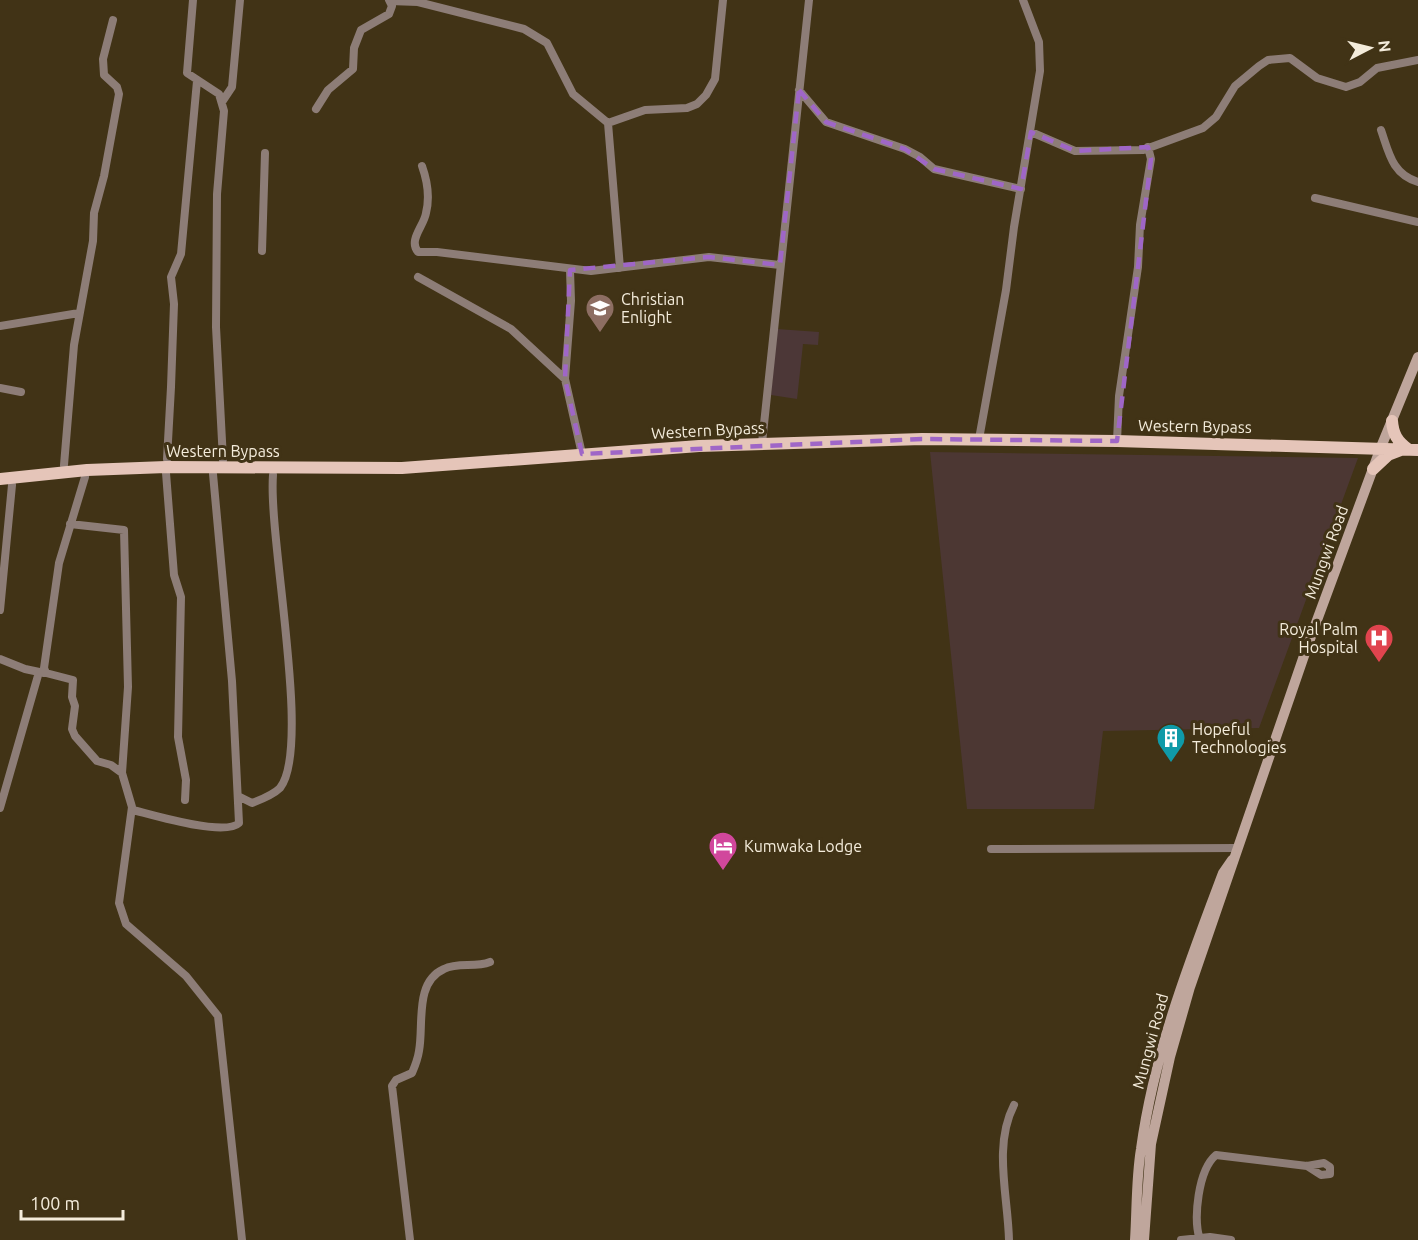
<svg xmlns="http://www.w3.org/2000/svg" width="1418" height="1240" font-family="Ubuntu,sans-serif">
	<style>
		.commercial { fill: #4c3737 }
		.industrial { fill: #4c3733 }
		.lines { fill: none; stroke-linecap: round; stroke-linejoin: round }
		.street { stroke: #8d7d77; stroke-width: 8 }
		.secondary { stroke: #bfa69c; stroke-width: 10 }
		.primary { stroke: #e5c5b9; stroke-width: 12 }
		.marked { fill: none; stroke: #9f66c7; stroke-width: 4.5; stroke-dasharray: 12 8; stroke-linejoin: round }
		.labels { text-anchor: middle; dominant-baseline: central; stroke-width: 6; stroke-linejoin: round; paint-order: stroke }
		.poi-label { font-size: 16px; fill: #f4ecdb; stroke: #413316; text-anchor: start }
		.street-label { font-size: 16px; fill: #f4ecdb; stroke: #413316 }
	</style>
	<rect width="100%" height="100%" fill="#413316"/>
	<path class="commercial" d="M777,329l42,3 -1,13 -15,-1 -6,55 -26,-4z"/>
	<path class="industrial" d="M930,452l428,6 -99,270 -156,3 -9,78h-127z"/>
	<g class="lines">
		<path class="street" d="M193,0l-6,73 32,21 5,17 -7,83 -1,133 7,133
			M390,1l28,1 106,27 23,14 26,51 35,29 37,-13 42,-2 10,-4 9,-9 9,-16 8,-79
			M799,90l27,32 79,27 15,8 14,12 87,20
			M222,102l10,-15 8,-87
			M316,109l12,-19 25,-21 1,-21 7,-18 28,-16 3,-8 -3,-6
			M608,123l12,145
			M1381,130c8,23 11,44 37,52
			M1031,132l44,19 68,-1 60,-22 13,-11 19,-31 24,-20 9,-6 22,-2 27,20 29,9 14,-5 17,-14 41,-8
			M422,166c5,14 8,31 4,47 -2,13 -18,27 -8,39h19l154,19 118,-14 71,8
			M1315,198l103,24
			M262,251l3,-98
			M418,277l93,52 54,50 17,75
			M0,326l79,-13
			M565,379l6,-78 -1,-31
			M0,388l21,4
			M979,439l27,-149 8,-63 26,-156 -1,-29 -16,-42
			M1117,441l2,-45 19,-129 2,-42 11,-66 -3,-12
			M762,443l47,-443
			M167,459l4,-72 3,-83 -3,-27 10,-23 16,-173
			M64,465l10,-120 19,-104 1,-28 10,-37 15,-82 -2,-7 -13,-12 -1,-16 10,-39
			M166,473l8,102 7,22 -3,140 8,43 -1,20
			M85,477l-26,86 -15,105 2,5 27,7 -1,17 3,9 -3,23 3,7 22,25 14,4 11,8 10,34 -13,96 7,21 60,52 32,40 24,224
			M70,524l54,6 4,157 -6,86
			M0,610l12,-125
			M0,659l25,10 19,4
			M238,796l14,7c8,-3 21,-8 28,-15 32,-40 -12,-250 -7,-313
			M0,808l39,-136
			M133,810c20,5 92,27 106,13l-7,-142 -19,-207
			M991,849l246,-1
			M410,1240l-18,-154 4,-6 16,-7c3,-7 6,-15 7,-22 5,-26 -5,-69 25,-82 14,-7 31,-1 46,-7
			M1009,1240c-1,-44 -16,-94 5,-135
			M1181,1240l29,-3 21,3
			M1200,1240c-7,-21 -2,-70 16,-85l91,11 17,-3 6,4v7l-9,1 -14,-9"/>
		<path class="secondary" d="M1135,1240c2,-30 1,-61 6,-91 13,-96 48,-186 82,-276l9,-13
			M1144,1240l7,-96 19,-87 20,-70 116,-337 75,-203 37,-90"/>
		<path class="primary" d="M1392,421c1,13 5,20 16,28
			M1373,469l15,-14 13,-5
			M0,479l87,-9 79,-3 236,1 297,-22 223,-7 195,2 301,9"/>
	</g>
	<path class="marked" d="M799,90l27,32 79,27 29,20 87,20 10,-57 44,19 73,-4 3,12 -34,282 -195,-2 -340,15 -17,-75 5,-109 139,-13 71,8z"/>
	<defs>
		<g id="school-pin" transform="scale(1.5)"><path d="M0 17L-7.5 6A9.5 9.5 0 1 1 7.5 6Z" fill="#8d6e63" stroke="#413316"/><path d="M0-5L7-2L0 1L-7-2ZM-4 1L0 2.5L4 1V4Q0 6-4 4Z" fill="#fff"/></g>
		<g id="hospital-pin" transform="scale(1.5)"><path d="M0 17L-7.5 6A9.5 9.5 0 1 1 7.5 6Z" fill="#e0444e" stroke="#413316"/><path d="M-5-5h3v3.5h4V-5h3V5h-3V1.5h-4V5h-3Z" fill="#fff"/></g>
		<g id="building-pin" transform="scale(1.5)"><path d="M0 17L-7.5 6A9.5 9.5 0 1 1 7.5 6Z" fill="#0f9aa8" stroke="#413316"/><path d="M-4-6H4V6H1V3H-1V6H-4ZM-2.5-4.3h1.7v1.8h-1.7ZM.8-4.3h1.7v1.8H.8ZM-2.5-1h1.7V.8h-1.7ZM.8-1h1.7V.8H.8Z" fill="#fff"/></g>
		<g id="hotel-pin" transform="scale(1.5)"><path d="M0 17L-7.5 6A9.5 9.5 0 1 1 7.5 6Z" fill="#d1479c" stroke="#413316"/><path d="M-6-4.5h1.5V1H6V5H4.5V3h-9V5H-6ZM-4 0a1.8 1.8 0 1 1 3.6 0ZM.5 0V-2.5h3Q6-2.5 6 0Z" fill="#fff"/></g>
	</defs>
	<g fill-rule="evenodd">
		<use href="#school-pin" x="600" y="308"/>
		<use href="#hospital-pin" x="1379" y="638"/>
		<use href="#building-pin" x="1171" y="738"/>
		<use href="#hotel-pin" x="723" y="846"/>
	</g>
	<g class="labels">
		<g class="poi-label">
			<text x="621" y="299">Christian<tspan x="621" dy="18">Enlight</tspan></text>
			<text x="1358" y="629" text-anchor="end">Royal Palm<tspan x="1358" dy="18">Hospital</tspan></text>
			<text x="1192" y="729">Hopeful<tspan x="1192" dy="18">Technologies</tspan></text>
			<text x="744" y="846">Kumwaka Lodge</text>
		</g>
		<g class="street-label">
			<text transform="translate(1195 426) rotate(1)">Western Bypass</text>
			<text transform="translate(708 430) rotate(-3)">Western Bypass</text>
			<text x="223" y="451">Western Bypass</text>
			<text transform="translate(1326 552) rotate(-70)">Mungwi Road</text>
			<text transform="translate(1150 1041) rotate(-75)">Mungwi Road</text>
		</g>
	</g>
	<g transform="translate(1370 48) rotate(83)" stroke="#413316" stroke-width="4.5" paint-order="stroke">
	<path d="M0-4.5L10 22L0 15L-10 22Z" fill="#f4ecdb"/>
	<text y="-9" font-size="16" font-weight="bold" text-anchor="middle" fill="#f4ecdb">N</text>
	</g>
	<path d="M21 1210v9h102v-9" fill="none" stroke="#f4ecdb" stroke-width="3"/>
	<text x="30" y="1210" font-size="18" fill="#f4ecdb" stroke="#413316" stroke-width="4.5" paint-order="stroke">100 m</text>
</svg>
